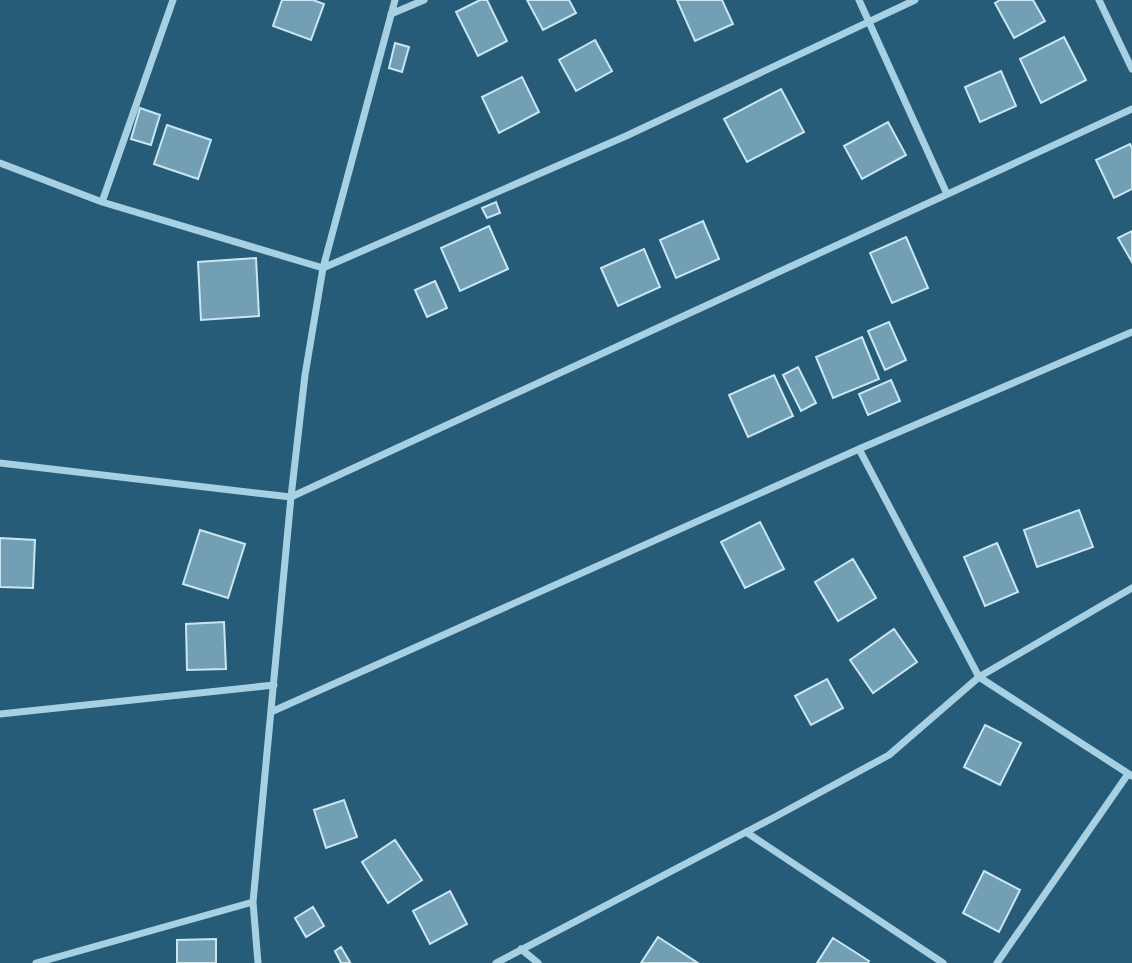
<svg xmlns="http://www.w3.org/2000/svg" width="1132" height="963" font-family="Inter,sans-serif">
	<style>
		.building { fill: #729fb3; stroke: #c9e6f2; stroke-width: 2 }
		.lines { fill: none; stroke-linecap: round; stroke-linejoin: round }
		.street { stroke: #a7d0e2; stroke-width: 7 }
	</style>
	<rect width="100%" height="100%" fill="#265c77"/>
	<path class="building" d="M282,0h31l11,4 -13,36 -38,-14z
		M480,0h7l20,41 -29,15 -22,-44z
		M527,0h42l7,13 -33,17z
		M677,0h45l11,24 -38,17z
		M1000,0h33l12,21 -31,17 -19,-35z
		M1064,37l22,43 -45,23 -21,-44z
		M595,40l17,31 -36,20 -17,-31z
		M395,43l14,4 -7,25 -13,-4z
		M1001,71l15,35 -36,16 -15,-35z
		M522,77l17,35 -40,21 -17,-36z
		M781,89l23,43 -57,30 -23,-43z
		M140,108l20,7 -9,30 -20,-6z
		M888,122l18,33 -44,24 -18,-33z
		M167,125l44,15 -13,39 -44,-15z
		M1130,144l2,4v41l-18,9 -18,-38z
		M496,202l4,11 -13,5 -5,-10z
		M703,221l16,38 -43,19 -16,-38z
		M489,226l19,43 -48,22 -19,-43z
		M1132,231v31l-14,-24z
		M906,237l22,51 -36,15 -22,-50z
		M644,249l16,38 -42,19 -17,-38z
		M256,258l3,58 -58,4 -3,-58z
		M435,281l12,27 -20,9 -12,-27z
		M889,322l17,38 -21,10 -17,-39z
		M862,337l17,42 -46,19 -17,-41z
		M798,367l18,36 -15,8 -18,-36z
		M774,375l19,41 -45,21 -19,-42z
		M891,380l9,21 -32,14 -9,-21z
		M1079,510l14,37 -56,20 -13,-37z
		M760,522l24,47 -39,19 -24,-46z
		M200,530l45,14 -17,54 -45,-14z
		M0,538l35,2 -2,48 -33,-1z
		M997,543l21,49 -33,14 -21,-49z
		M853,559l23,39 -38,23 -23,-39z
		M224,622l2,47 -39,1 -1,-46z
		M894,629l23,33 -44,31 -23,-33z
		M827,679l16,29 -32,17 -16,-29z
		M985,725l36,18 -21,42 -36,-18z
		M344,800l13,37 -31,11 -12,-38z
		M395,840l27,40 -34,23 -26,-41z
		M984,871l36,19 -21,42 -36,-19z
		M450,891l17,33 -37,20 -17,-33z
		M313,907l11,19 -18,11 -11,-19z
		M658,937l40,26h-57z
		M833,938l36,23 -1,2h-51z
		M216,939v24h-39v-23z
		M341,947l9,15 -2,1h-7l-6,-12z"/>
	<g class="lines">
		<path class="street" d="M859,0l88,194
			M1099,0l33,69
			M391,14l33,-14
			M0,163l102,39 221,66 303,-132 289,-136
			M102,202l71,-202
			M859,449l120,228 153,99
			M0,463l291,34 841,-388
			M271,712l588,-263 273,-117
			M0,714l274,-29
			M746,832l197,131
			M521,949l17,14
			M36,963l217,-61
			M258,963l-5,-61 38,-405 14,-122 18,-107 72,-268
			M496,963l275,-144 118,-64 90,-78 153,-89
			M997,963l131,-189"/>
	</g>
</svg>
